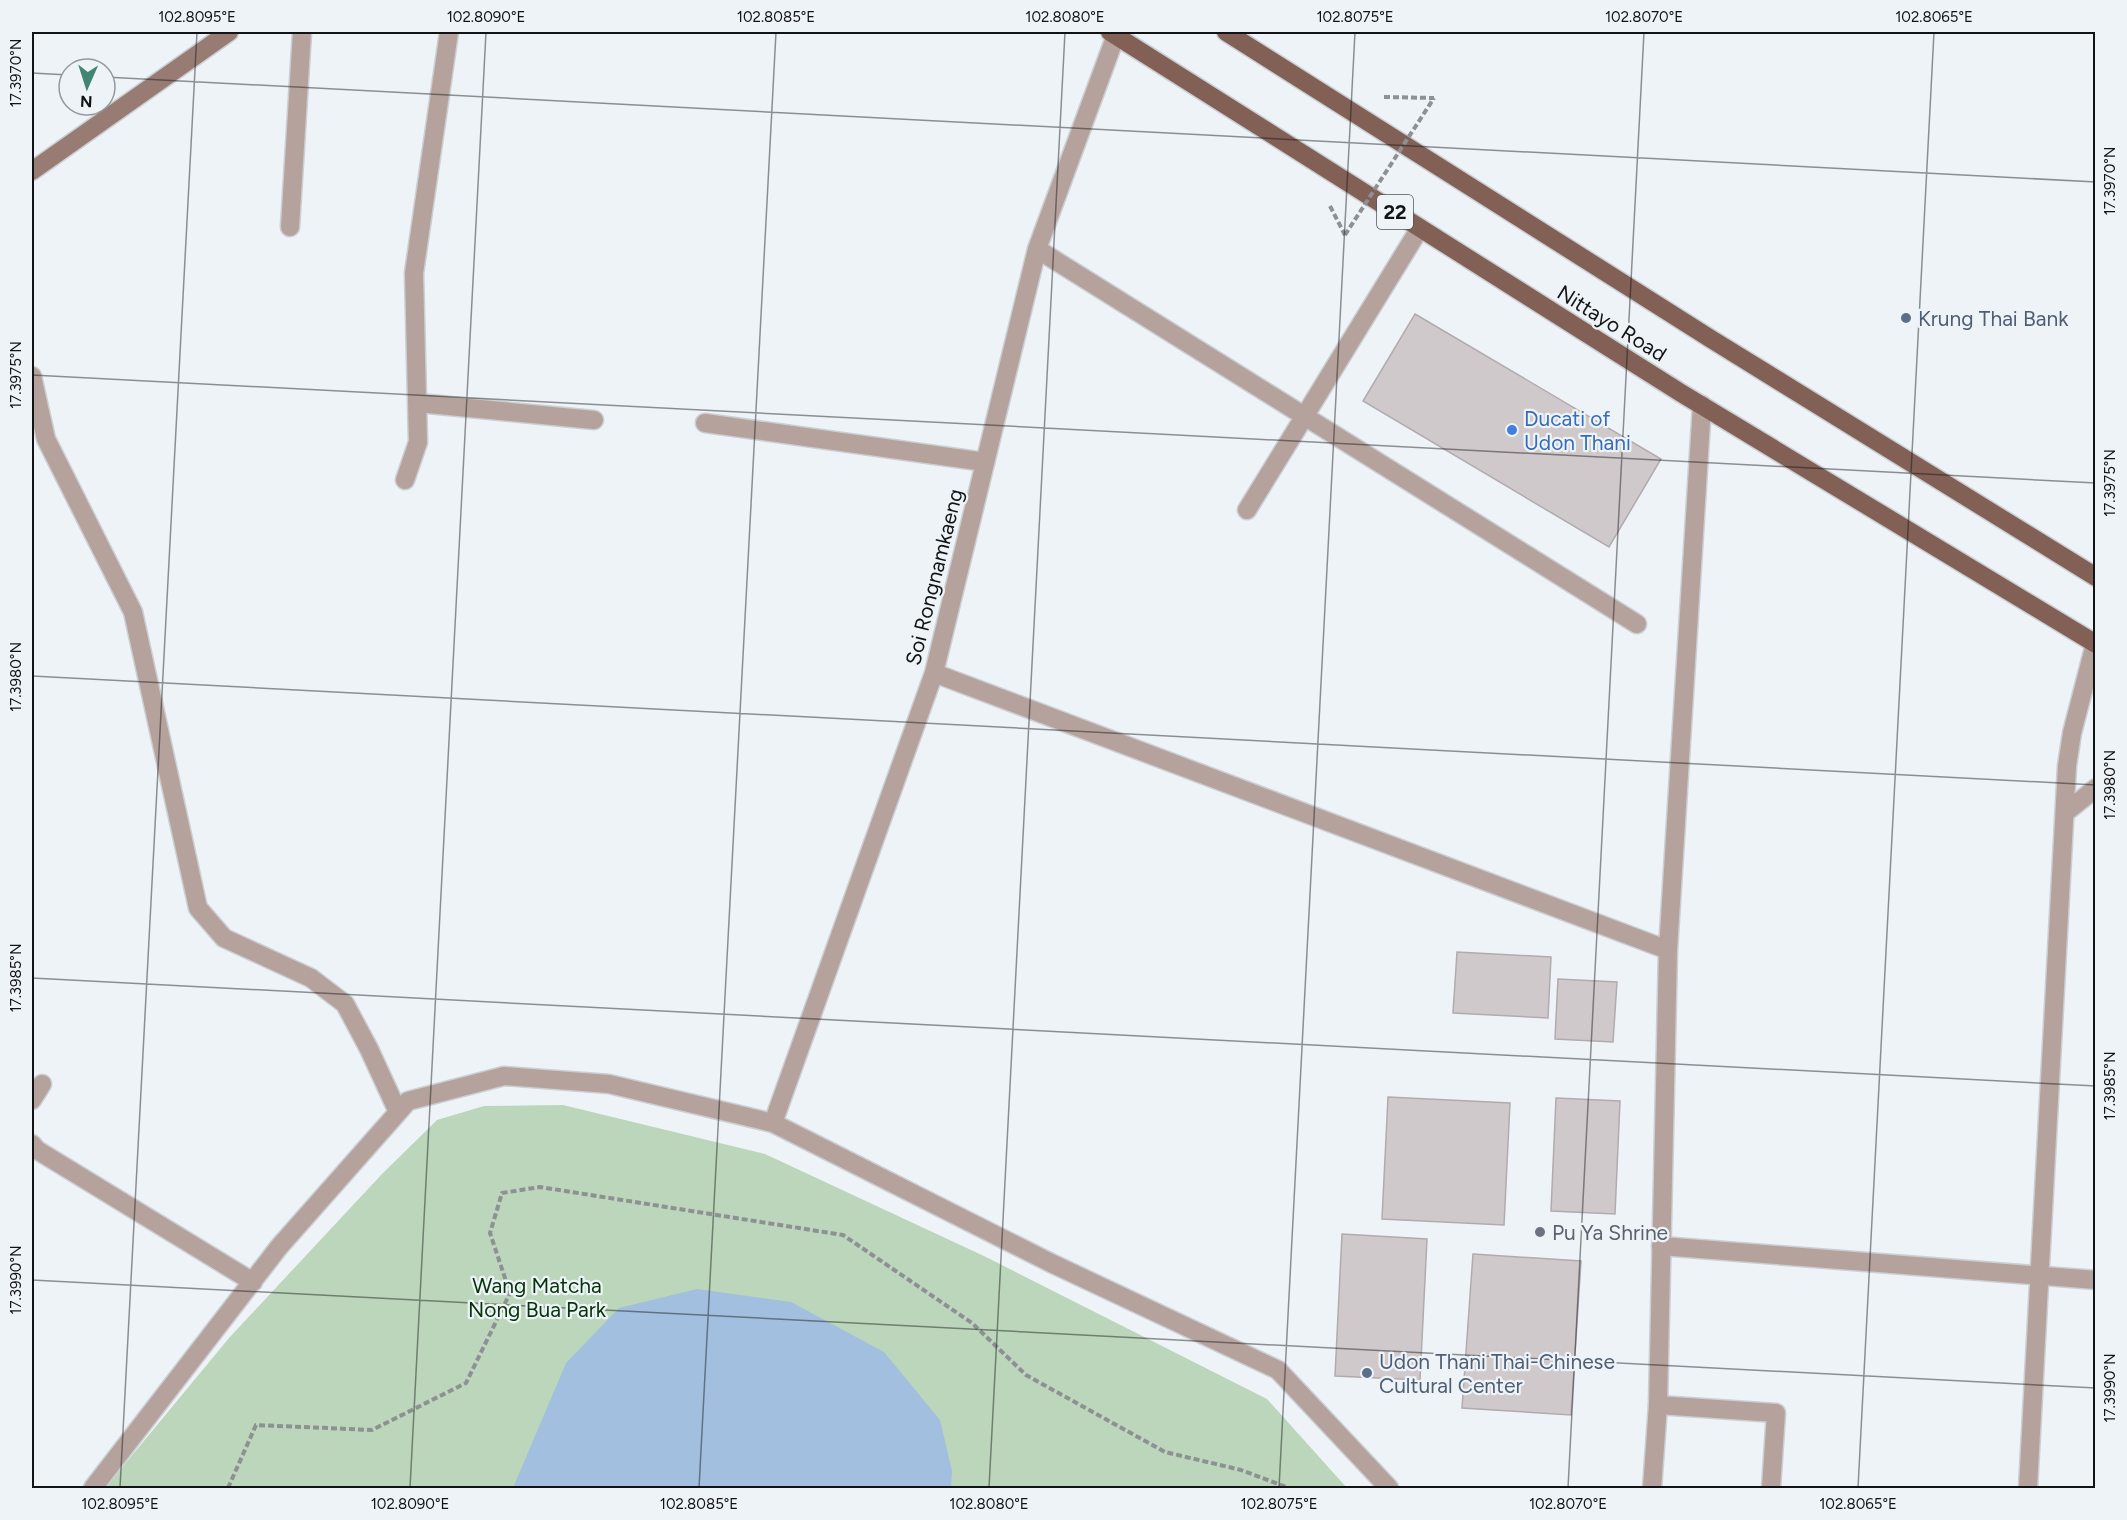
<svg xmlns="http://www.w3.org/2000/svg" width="2127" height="1520" font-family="Figtree,sans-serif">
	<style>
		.green { fill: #bbd6ba }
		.water { fill: #a2bfdf }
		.building { fill: #cfc9cb; stroke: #b1abae; stroke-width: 1.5 }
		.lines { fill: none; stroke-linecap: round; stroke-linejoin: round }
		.lane-casing { stroke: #cbcfd3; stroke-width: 21 }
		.street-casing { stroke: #cbcfd3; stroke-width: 21 }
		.secondary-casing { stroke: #cbcfd3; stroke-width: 21 }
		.primary-casing { stroke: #cbcfd3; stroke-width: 21 }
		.path { stroke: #8e9194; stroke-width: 4; stroke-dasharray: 6 3; stroke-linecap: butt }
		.lane { stroke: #b6a29c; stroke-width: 18 }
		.street { stroke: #b6a29c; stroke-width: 18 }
		.secondary { stroke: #987c73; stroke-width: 18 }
		.primary { stroke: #826056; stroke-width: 18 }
		.path-bridge { stroke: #8e9194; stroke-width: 4; stroke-dasharray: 6 3; stroke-linecap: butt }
		.ticks { fill: none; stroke: #121314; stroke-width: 1.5; stroke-opacity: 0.45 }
		.service-dot { fill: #5c6f8a; stroke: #eef3f7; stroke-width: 2 }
		.shop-dot { fill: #3f7fe0; stroke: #eef3f7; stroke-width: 2 }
		.worship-dot { fill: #6b7280; stroke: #eef3f7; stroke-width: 2 }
		.labels { text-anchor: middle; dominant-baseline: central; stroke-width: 4.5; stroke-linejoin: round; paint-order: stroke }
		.shield { fill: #eef3f7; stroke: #545658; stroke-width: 1.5 }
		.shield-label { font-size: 20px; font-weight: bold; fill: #121314 }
		.service-label { font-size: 21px; fill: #4e5e75; stroke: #eef3f7; text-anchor: start }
		.street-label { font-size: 21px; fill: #121314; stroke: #eef3f7 }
		.shop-label { font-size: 21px; fill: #366cbe; stroke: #eef3f7; text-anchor: start }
		.worship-label { font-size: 21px; fill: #5b616d; stroke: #eef3f7; text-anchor: start }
		.park-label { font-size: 21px; fill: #063409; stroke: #eef3f7 }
		.neatline { fill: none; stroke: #121314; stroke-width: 2 }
		.ticks-label { font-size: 15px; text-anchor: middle; fill: #121314 }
	</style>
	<rect width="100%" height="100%" fill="#eef3f7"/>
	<path class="green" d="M563,1105l202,49 221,103 281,142 80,89h-1242l124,-150 153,-164 55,-54 47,-14z"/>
	<path class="water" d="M697,1289l94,13 93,50 56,68 12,51 -1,17h-438l53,-125 53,-55z"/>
	<path class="building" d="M1415,314l246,145 -52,88 -246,-146z
		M1457,952l94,5 -3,61 -95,-5z
		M1558,979l59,3 -4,60 -58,-3z
		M1388,1097l122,6 -6,122 -122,-6z
		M1556,1098l64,3 -5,113 -64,-3z
		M1342,1234l85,5 -7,141 -85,-4z
		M1473,1254l108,7 -10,154 -109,-7z"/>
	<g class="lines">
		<g class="lane-casing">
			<path id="lane" d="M290,227l12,-195
				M418,403l176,17
				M705,423l280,39
				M2066,812l30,-24
				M1661,1246l435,34
				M1658,1405l118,8 -5,75
				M2028,1488l39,-722 5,-33 23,-89"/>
		</g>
		<g class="street-casing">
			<path id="street" d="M1037,249l600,375
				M32,376l14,63 87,173 65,296 26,30 87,40 34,26 24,45 29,63
				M405,480l13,-38 -4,-169 35,-241
				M1247,510l173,-282
				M934,673l734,277
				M32,1100l10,-16
				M773,1123l161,-450 103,-424 79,-214
				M32,1144l5,6 216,132
				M93,1488l186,-241 129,-146 96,-25 105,8 164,39 278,140 227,107 111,118
				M1652,1488l6,-83 10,-455 34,-545"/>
		</g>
		<g class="secondary-casing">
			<path id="secondary" d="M32,171l197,-139"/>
		</g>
		<g class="primary-casing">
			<path id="primary" d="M1110,32l571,361 415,251
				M1226,32l485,307 385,238"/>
		</g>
		<path class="path" d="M1384,97l50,1
			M1330,206l15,29
			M228,1488l28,-63 116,5 94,-47 44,-90 -20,-60 12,-40 38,-6 303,48 129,88 54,52 139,77 76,18 48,18"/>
		<use href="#lane" class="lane"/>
		<use href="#street" class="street"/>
		<use href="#secondary" class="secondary"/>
		<use href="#primary" class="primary"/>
		<path class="path-bridge" d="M1345,235l89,-137"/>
	</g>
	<path class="ticks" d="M32,73l37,2M105,77l1991,105M32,375l2064,108M32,676l2064,109M32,978l2064,108M32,1280l2064,108M120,1488l77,-1456M410,1488l76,-1456M699,1488l77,-1456M989,1488l76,-1456M1279,1488l76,-1456M1568,1488l76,-1456M1858,1488l76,-1456"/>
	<g class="service-dot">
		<circle cx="1906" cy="318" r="6"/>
		<circle cx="1367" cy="1373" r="6"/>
	</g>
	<circle class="shop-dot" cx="1512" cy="430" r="6"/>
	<circle class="worship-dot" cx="1540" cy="1232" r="6"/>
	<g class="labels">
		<rect class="shield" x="1377" y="195" width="36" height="34" rx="4.5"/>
		<g class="shield-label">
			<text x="1395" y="212">22</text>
		</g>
		<g class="service-label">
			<text x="1918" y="318">Krung Thai Bank</text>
			<text x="1379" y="1361">Udon Thani Thai-Chinese<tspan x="1379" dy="24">Cultural Center</tspan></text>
		</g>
		<g class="street-label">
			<text transform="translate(1612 323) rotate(32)">Nittayo Road</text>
			<text transform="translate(934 577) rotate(-76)">Soi Rongnamkaeng</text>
		</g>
		<g class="shop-label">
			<text x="1524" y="418">Ducati of<tspan x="1524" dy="24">Udon Thani</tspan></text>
		</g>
		<g class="worship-label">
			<text x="1552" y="1232">Pu Ya Shrine</text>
		</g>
		<g class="park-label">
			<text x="537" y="1285">Wang Matcha<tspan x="537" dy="24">Nong Bua Park</tspan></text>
		</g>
	</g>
	<rect width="2127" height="1520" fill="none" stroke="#eef3f7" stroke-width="66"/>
	<g transform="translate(87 87) rotate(183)"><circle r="28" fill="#eef3f7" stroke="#96999c" stroke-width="1.5"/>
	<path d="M0-4.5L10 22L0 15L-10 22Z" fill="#438473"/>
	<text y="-9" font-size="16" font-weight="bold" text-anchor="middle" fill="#121314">N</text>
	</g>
	<rect x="33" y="33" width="2061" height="1454" class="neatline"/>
	<g class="ticks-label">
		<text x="197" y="22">102.8095°E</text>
		<text x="486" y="22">102.8090°E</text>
		<text x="776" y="22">102.8085°E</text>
		<text x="1065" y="22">102.8080°E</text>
		<text x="1355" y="22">102.8075°E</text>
		<text x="1644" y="22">102.8070°E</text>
		<text x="1934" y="22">102.8065°E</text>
		<text transform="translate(16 73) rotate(-90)" y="5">17.3970°N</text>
		<text transform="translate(2110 181) rotate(-90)" y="5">17.3970°N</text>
		<text transform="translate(16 375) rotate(-90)" y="5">17.3975°N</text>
		<text transform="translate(2110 483) rotate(-90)" y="5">17.3975°N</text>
		<text transform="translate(16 677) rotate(-90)" y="5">17.3980°N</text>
		<text transform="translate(2110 785) rotate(-90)" y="5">17.3980°N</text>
		<text transform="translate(16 978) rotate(-90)" y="5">17.3985°N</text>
		<text transform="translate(2110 1086) rotate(-90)" y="5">17.3985°N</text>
		<text transform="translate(16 1280) rotate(-90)" y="5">17.3990°N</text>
		<text transform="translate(2110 1388) rotate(-90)" y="5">17.3990°N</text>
		<text x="120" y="1509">102.8095°E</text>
		<text x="410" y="1509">102.8090°E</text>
		<text x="699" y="1509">102.8085°E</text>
		<text x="989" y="1509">102.8080°E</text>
		<text x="1279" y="1509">102.8075°E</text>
		<text x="1568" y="1509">102.8070°E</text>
		<text x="1858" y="1509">102.8065°E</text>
	</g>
</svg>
